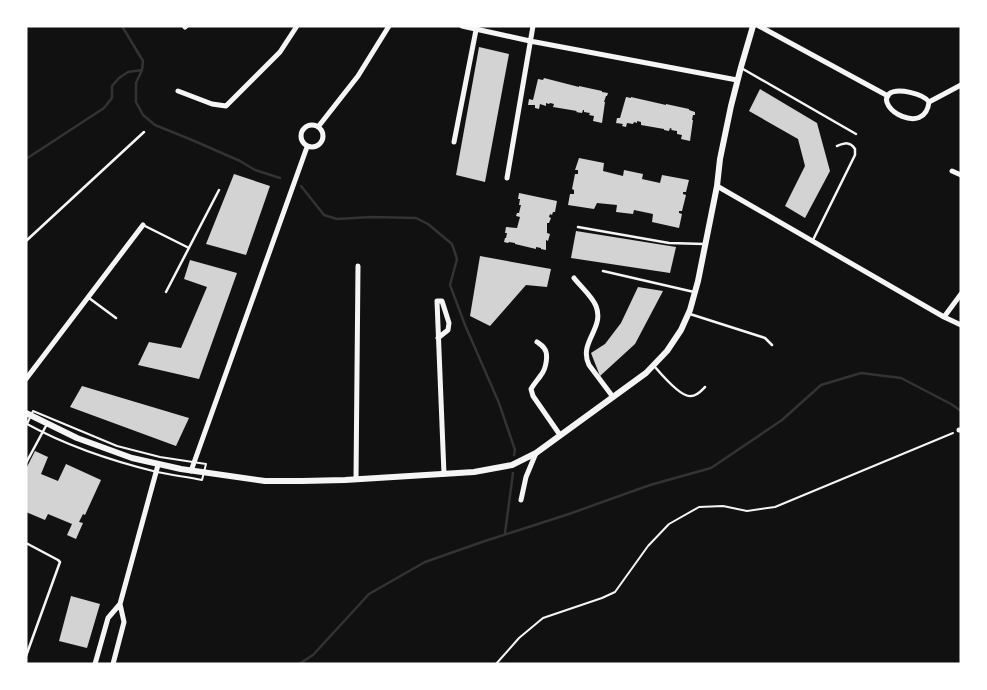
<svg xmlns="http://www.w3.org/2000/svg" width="987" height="690" font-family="'DM Sans',sans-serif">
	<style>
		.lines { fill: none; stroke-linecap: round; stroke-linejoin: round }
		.stream { stroke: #333; stroke-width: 2.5 }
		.building { fill: #d3d3d3 }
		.path { stroke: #f5f5f5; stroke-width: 2 }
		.service { stroke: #f5f5f5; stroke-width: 2.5 }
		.minor { stroke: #f5f5f5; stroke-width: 5 }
		.tertiary { stroke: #f5f5f5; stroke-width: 6 }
	</style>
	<rect width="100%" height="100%" fill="#111"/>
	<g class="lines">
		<path class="stream" d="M122,26l21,35 -1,9 -6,13v19l7,13 12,10 37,15 48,21 15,9 25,8
			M26,159l78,-51 8,-10v-12l7,-8 9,-6 14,-2
			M301,186l23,29 13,4 34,-2 45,1 12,6 24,20 5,15 -7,26 15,40 34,78 16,47 -1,5
			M505,533l8,-60
			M299,664l14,-9 56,-61 56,-32 60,-21 84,-27 81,-29 61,-17 71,-48 39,-35 40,-12 40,5 50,26 10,7"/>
	</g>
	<path class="building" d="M479,47l30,7 -24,128 -29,-7z
		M544,78l35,9v-1l23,5v1l6,1 -1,3h-1l-2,6h1l-3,21 -9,-2 1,-5 -5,-1 1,-2 -6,-1v-2h-1l-1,3 -6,-1 1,-1 -24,-4 1,-3 -4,-1 -1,1 -3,-1v3l-6,-2 -1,5 -4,-1v-3h-7l1,-6 4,1 5,-21 5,1z
		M760,89l57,34 13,48 -25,47 -20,-12 20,-40 -7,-27 -49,-28z
		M626,97l5,1v-1l35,8v-1l23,5v1l6,2v3h-2l-1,5h1l-3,21 -9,-2 1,-4 -5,-1v-3l-6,-1 1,-1 -2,-1 -1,3 -5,-1v-1l-23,-4v-3l-4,-1v2l-3,-1 -1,2 -6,-1 -1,4 -4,-1 1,-2 -7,-1 1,-5h3z
		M579,158l25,5 -1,8 20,5 1,-6 19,4 -1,5 18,4 2,-8 27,5 -3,12h-3v2l3,1 -4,16h-3v2l3,1 -3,14 -27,-6 1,-8 -19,-4 -1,4 -17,-2 1,-7 -20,-2 -3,6 -26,-4 2,-11h4v-4l-2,-1 3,-15h3v-4h-3z
		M234,174l36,12 -24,69 -40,-11z
		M519,193l38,8 -2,11h-2l-1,3 -2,-1 -1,3 2,1 -2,5h-2v10l3,1 -2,7 -2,-1v10l-5,-1v-1l-5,-1v2l-21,-5v-1l-6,-1 -1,1 -4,-1 1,-4h1l1,-5h-2l1,-6 11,1 3,-11 -4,-1 1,-3h2l2,-8h-2l1,-6h-2z
		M576,231l100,16 -6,26 -99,-15z
		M480,256l71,13 -4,18 -21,-2 -36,41 -20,-10z
		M190,260l47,13 -38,106 -61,-14 11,-23 32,6 26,-61 -23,-8z
		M638,287l25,4 -28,53 -35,32 -9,-23 14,-9 16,-21z
		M82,386l107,32 -13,28 -106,-39z
		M35,451l13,6 -7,17 17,7 8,-17 35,16 -16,35 -2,-1 -4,8 4,1 -7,16 -9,-4 5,-11 -24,-10 -3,6 -19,-8v-43z
		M71,596l29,8 -13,44 -28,-7z"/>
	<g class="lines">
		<path class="path" d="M33,411l84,35 43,11 46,7 -4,16c-15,-3 -31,-5 -45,-8 -45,-11 -90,-26 -130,-48z
			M496,664l23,-26 24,-20 59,-20 13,-6 33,-46 21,-22 30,-17 24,-1 24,5 28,-4 178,-74"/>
		<path class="service" d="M743,69l113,65
			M143,225l46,23
			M578,227l91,16 35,1
			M813,240l42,-85v-6c-5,-8 -10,-6 -18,-3
			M26,241l118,-109
			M603,271l91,21
			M166,292l53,-102
			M89,298l27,20
			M690,314l75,24 7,7
			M655,367c6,7 27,31 36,29 6,0 10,-5 14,-9
			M26,463l21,-39
			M26,543l32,17 2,2 -34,94"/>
		<path class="minor" d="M462,26l68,15 207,39
			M759,26l129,70
			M185,27l1,-1
			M178,91l34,13 14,2 54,-54 17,-26
			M929,102c-5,-8 -32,-15 -40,-8 -14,14 36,43 40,8l32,-17
			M301 136a11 11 0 1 1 22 0a11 11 0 1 1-22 0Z
			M318,127l40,-51 31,-50
			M454,142l22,-112
			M952,171l9,4
			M507,178l26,-152
			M717,186l227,131 17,8
			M574,278c7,9 18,18 22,28 9,23 -18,36 -7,59l24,32
			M944,317l17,-23
			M438,338l10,-8 1,-7 -7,-22h-5l7,173
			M537,342c3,2 5,3 7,6 5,6 2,21 -3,27 -4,6 -6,7 -10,14l2,7 27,39
			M26,379l117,-154
			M959,430h2
			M191,471l116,-324
			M356,479l2,-213
			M521,500l5,-23 10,-24
			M95,664l13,-46 12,-14 38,-139
			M113,664l11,-42 -4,-18"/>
		<path class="tertiary" d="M26,413l51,25 55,20 49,11 84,12h37l43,-1 129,-8 38,-7 24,-12 110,-80 21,-22 14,-21 9,-20 8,-29 19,-95 3,-27 11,-53 10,-39 12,-41"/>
	</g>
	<rect width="987" height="690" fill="none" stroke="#ffffff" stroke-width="55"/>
</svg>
